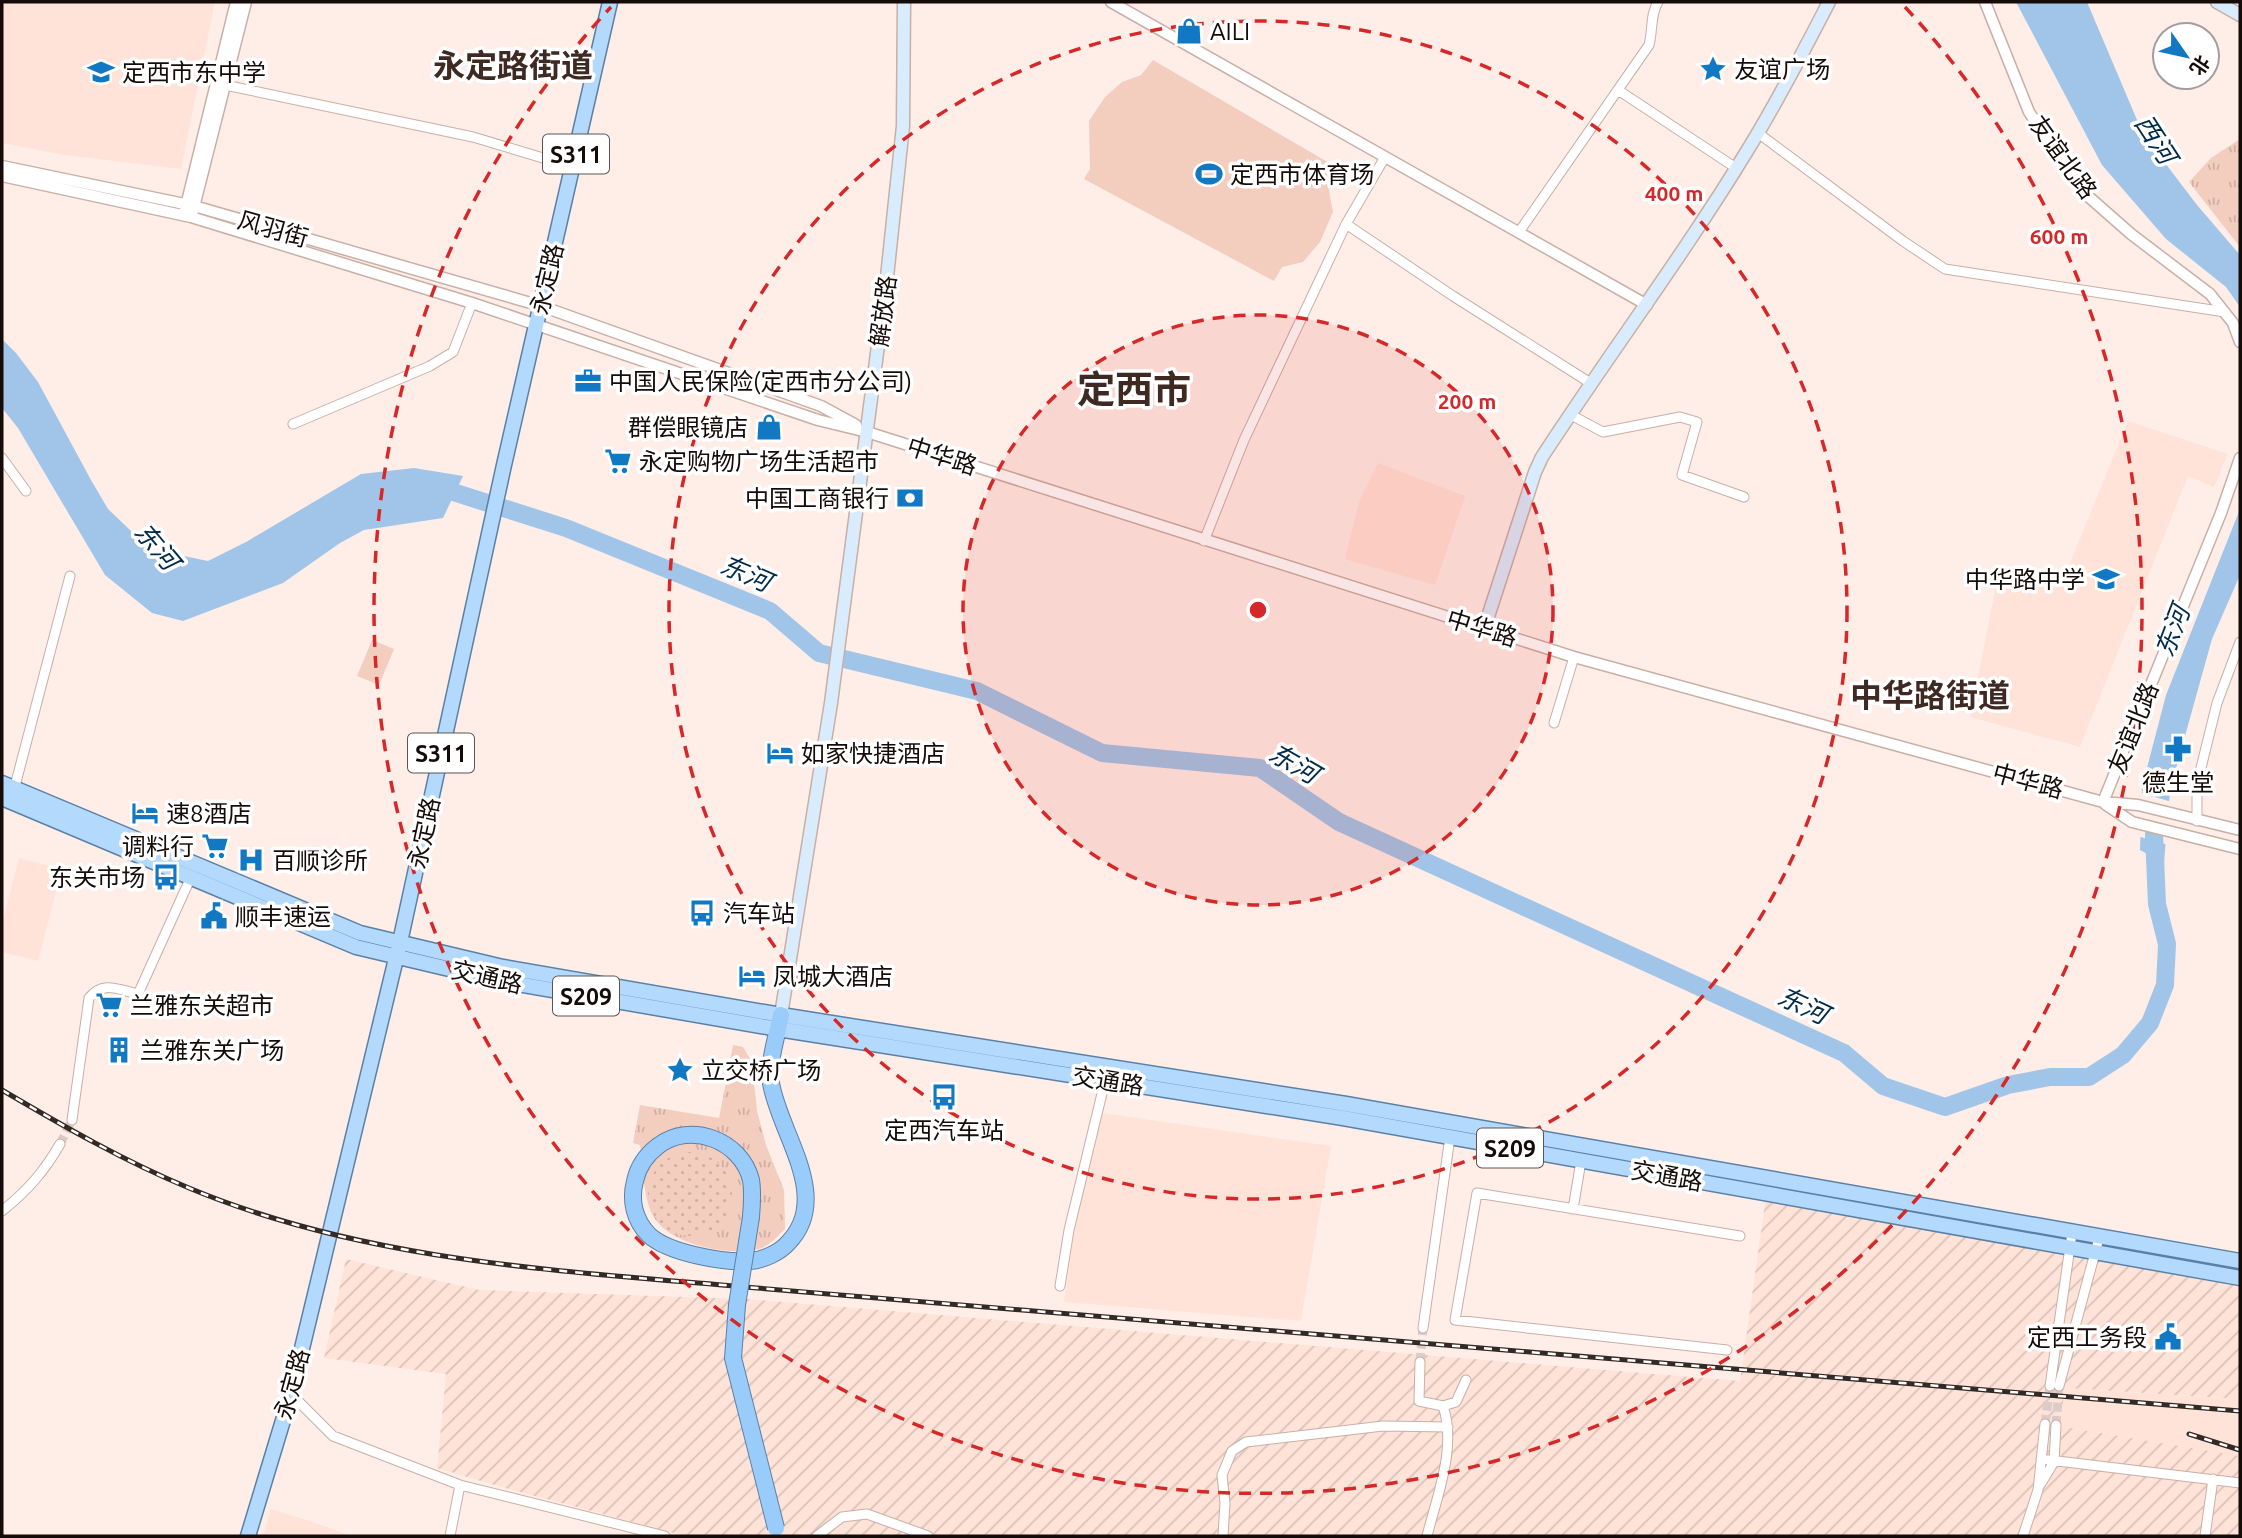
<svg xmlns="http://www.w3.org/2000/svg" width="2242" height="1538" font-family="Ubuntu,'Noto Sans SC',sans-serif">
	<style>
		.built { fill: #ffe3d8 }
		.industrial { fill: url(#industrial-furrows) }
		.grass { fill: #f3cdbe }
		.park { fill: url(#park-tufts) }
		.garden { fill: url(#garden-dots) }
		.water { fill: #a1c5e8 }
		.pier { fill: #ffeee8 }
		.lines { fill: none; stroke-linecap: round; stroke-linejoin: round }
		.river { stroke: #a1c5e8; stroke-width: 18 }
		.minor-tunnel { stroke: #dcccc7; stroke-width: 9; stroke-dasharray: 9 4.5; stroke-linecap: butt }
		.minor-casing { stroke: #c9afa5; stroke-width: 11 }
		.tertiary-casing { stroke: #c9afa5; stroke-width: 13 }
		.secondary-casing { stroke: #c9afa5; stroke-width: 15 }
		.primary-casing { stroke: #5b80a6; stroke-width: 17 }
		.trunk-casing { stroke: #5b80a6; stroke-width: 18 }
		.minor { stroke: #fff; stroke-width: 9 }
		.tertiary { stroke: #fff; stroke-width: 10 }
		.secondary { stroke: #d9ecfe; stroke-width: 12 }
		.primary { stroke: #b3d9fc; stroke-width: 14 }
		.trunk { stroke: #9accfb; stroke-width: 16 }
		.rail-casing { stroke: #332925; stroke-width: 5 }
		.rail { stroke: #fff; stroke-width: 2.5; stroke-dasharray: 8; stroke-linecap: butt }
		.trunk-bridge-casing { stroke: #5b80a6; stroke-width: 18; stroke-linecap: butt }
		.trunk-bridge { stroke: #9accfb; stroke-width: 16 }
		.ring { fill: none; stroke: #d62828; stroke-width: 3.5; stroke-dasharray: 12 9 }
		.labels { text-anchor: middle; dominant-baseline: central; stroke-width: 7; stroke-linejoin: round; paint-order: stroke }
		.shield { fill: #fff; stroke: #5b5553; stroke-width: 2 }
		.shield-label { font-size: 23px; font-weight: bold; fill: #150c09 }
		.poi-label { font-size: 24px; fill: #150c09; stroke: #fff; text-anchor: start }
		.street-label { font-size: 24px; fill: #150c09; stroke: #fff }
		.water-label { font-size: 26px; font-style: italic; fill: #012b4b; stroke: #fff }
		.district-label { font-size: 32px; font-weight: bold; fill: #3e2a23; stroke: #fff }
		.town-label { font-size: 38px; font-weight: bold; fill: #3e2a23; stroke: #fff }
		.centre { fill: #d62828; stroke: #fff; stroke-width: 3.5 }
		.ring-label { font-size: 21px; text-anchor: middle; font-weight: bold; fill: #d62828; stroke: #fff; stroke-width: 7; stroke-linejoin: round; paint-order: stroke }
	</style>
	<defs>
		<pattern id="industrial-furrows" width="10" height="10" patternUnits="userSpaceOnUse" patternTransform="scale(1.75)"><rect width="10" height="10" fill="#ffe3d8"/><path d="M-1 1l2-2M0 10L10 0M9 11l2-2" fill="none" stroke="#dac2b8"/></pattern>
		<pattern id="park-tufts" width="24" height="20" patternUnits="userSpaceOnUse" patternTransform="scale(1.75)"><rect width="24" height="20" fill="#f3cdbe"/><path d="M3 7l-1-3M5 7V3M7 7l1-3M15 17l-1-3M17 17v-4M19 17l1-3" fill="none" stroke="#cfafa2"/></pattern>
		<pattern id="garden-dots" width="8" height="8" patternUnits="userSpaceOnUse" patternTransform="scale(1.75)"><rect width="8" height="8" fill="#f3cdbe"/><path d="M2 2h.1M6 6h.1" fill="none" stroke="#cfafa2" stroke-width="1.8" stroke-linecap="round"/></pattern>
	</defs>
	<rect width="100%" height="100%" fill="#ffeee8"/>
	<path class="built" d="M2,2h213l-34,167 -117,-14 -62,-12z
		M2128,421l100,33 -14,33 -26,-11 -108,271 -110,-30 26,-132 32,-12 33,12z
		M1378,463l87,33 -30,89 -90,-26 15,-60z
		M19,858l43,11 -24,92 -36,-9v-28z
		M1103,1113l228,33 -30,175 -237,-19 11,-76z
		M2065,1388l175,11v57l-182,-30z
		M271,1509l39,12 42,15h-89z"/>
	<path class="industrial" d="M1768,1182l472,104v113l-174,-11 -8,38 182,30v80h-1555l-180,-48 -68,-20 9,-94 -122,-16 22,-99 133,31 267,9 994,82z"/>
	<path class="grass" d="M1153,60l183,107 -9,13 6,32 -13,30 -17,20 -21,5 -8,14 -190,-102 6,-10 -1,-48 16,-24 17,-15 19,-7z
		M372,640l22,9 -15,36 -22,-9z"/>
	<path class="park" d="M2240,139v108l-51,-65 22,-24z
		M733,1045l10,2 9,15 5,49 9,34 18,45 1,39c-7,7 -16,17 -26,20 -30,7 -85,-3 -104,-30 -12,-17 -12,-54 -15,-74l-7,-2 7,-38 79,13z"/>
	<path class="garden" d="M648 1194a42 42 0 1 1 84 0a42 42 0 1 1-84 0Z"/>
	<path class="water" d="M2016,2h71l56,132 54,71 43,50v52l-14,-20 -60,-48 -64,-74z
		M2,339l14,14 22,29 53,98 17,29 42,40 58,12 38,-19 115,-68 53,-6 49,8 -20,42 -79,12 -24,13 -57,40 -100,38 -31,-8 -47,-38 -87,-147 -16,-20z
		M2240,509v66l-28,64 -42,151 -6,73 -24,-13 2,-63 24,-92z"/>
	<path class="pier" d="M2138,792l34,10 -3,43 -32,-9z"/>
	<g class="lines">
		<path class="river" d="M435,497l15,-6 116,37 204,83 49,42 158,38 125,62 158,15 79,54 505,231 39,33 62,21 63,-22 42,-8h39l34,-22 27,-32 15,-38 2,-41 -10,-40 -3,-70"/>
		<path class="minor-tunnel" d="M60,1144l12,-24
			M1420,1362l3,-34
			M2045,1424l5,-38
			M2056,1425l3,-39"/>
		<g class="minor-casing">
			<path id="minor" d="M225,85l248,52 100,30
				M1618,90l118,78
				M1758,133l145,108 42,28 280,43
				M1346,224l107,72 139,88
				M1519,232l130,-187c4,-15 1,-30 9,-43
				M1571,415l32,17 77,-15 17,5 -15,53 62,22
				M293,424l137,-58 23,-14 19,-49
				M2,458l24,33
				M1204,541l40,-101 102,-216 39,-67
				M1554,723l20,-66
				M15,786l55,-210
				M2197,821v-37l20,-81 23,-61
				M72,1120l17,-122c14,-18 30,-8 49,-4l53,-117
				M1573,1209l8,-48
				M2,1211c25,-20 42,-39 58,-67
				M1060,1286l9,-56 36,-149
				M1423,1328l27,-191
				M1727,1350l-272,-30 22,-127 263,43
				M1420,1362l-1,39 24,5 13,-4 10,-22
				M2050,1386l22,-153
				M2059,1386l40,-148
				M291,1394l42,42 127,49 205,51
				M2041,1459l199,24
				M2040,1485l14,-23 2,-37
				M450,1536l10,-51
				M817,1536l25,-19 25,-3 61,22
				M1223,1536l2,-33 -3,-28 10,-24 14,-9 137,-16 65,1
				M1427,1536c10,-40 30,-89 16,-130
				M2023,1536l15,-46 7,-66
				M2205,1536l8,-57"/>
		</g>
		<g class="tertiary-casing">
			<path id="tertiary" d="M1111,2l536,303
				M1985,2l44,110 52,78 50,44 79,60 23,29 7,19
				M2,166l192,40 347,100 280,100 35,19
				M2,176l189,41 281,86 346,117 49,12 707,225 529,145 35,3 102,25
				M185,210l51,-208
				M193,211l53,-209
				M2103,802l118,-289 19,-55
				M2105,804l27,18 108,27"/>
		</g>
		<g class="secondary-casing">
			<path id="secondary" d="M2217,2l23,13
				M1484,629l51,-157 7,-15c67,-103 141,-201 205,-306 30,-48 56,-99 82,-149
				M781,1015l50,-312 56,-426 16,-151 1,-124"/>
		</g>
		<g class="primary-casing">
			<path id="primary" d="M2,783l358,150 143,34 278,48 565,89 894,157
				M2,798l354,149 144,34 278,48 565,89 897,160
				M248,1536l43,-142 109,-452 104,-477 106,-463"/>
		</g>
		<g class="trunk-casing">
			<path id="trunk" d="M751,1217c1,-12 2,-25 0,-37 -10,-40 -61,-59 -93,-34 -12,9 -20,21 -23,35 -5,19 -1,39 14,54 19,18 75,28 101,26 13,-1 29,-8 38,-18 45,-46 -9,-110 -17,-160 -3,-21 6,-47 10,-68"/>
		</g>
		<use href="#minor" class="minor"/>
		<use href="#tertiary" class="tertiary"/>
		<use href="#secondary" class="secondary"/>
		<use href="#primary" class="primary"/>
		<use href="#trunk" class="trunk"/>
		<g class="rail-casing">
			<path id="rail" d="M2,1090c61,36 122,71 187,98 180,75 377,83 568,100l1483,123
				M2189,1434l51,16"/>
		</g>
		<use href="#rail" class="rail"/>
		<g class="trunk-bridge-casing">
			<path id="trunk-bridge" d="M751,1217l-14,88 -4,53 43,170"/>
		</g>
		<use href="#trunk-bridge" class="trunk-bridge"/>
	</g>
	<circle cx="1258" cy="610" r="295" fill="#d62828" fill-opacity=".12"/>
	<g class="ring">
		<circle cx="1258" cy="610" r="295"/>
		<circle cx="1258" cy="610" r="589"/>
		<path d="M1905 7A884 884 0 1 1 611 7"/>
	</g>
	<defs>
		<g id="shop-bare" transform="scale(2.1)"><path d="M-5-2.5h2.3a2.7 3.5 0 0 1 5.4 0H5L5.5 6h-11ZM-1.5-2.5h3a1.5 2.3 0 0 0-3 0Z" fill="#1178c3" stroke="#fff" stroke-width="2.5" paint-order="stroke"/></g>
		<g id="sight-bare" transform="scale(2.1)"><path d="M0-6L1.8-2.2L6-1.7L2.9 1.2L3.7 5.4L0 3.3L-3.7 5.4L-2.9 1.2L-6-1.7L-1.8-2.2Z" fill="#1178c3" stroke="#fff" stroke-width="2.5" paint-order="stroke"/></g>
		<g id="school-bare" transform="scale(2.1)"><path d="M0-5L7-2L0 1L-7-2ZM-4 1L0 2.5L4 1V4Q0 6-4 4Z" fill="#1178c3" stroke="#fff" stroke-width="2.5" paint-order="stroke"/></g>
		<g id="stadium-bare" transform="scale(2.1)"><path d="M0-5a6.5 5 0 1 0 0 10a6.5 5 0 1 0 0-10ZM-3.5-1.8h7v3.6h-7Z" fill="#1178c3" stroke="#fff" stroke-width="2.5" paint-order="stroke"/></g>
		<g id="office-bare" transform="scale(2.1)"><path d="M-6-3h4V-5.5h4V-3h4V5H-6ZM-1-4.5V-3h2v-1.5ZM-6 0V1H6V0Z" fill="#1178c3" stroke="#fff" stroke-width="2.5" paint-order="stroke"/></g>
		<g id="supermarket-bare" transform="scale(2.1)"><path d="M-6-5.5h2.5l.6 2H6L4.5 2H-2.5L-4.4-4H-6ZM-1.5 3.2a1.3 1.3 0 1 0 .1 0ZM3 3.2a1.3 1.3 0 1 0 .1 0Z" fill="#1178c3" stroke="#fff" stroke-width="2.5" paint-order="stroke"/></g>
		<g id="bank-bare" transform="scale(2.1)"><path d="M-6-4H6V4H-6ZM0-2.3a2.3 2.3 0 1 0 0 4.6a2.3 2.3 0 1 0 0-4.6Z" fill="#1178c3" stroke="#fff" stroke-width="2.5" paint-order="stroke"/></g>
		<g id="pharmacy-bare" transform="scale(2.1)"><path d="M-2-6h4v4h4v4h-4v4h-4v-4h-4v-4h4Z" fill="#1178c3" stroke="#fff" stroke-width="2.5" paint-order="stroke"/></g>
		<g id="hotel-bare" transform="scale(2.1)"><path d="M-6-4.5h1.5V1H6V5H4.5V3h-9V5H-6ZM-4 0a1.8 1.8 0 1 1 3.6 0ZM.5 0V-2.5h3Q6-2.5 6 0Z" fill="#1178c3" stroke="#fff" stroke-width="2.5" paint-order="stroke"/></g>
		<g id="hospital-bare" transform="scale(2.1)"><path d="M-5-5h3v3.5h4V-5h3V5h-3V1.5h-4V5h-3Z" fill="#1178c3" stroke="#fff" stroke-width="2.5" paint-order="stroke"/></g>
		<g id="bus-bare" transform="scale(2.1)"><path d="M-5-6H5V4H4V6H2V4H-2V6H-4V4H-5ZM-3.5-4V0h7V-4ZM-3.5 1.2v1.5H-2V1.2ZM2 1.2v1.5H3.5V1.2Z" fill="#1178c3" stroke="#fff" stroke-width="2.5" paint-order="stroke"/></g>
		<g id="civic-bare" transform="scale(2.1)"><path d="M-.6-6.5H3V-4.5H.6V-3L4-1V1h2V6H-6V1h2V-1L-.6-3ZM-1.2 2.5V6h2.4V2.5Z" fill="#1178c3" stroke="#fff" stroke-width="2.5" paint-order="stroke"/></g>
		<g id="building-bare" transform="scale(2.1)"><path d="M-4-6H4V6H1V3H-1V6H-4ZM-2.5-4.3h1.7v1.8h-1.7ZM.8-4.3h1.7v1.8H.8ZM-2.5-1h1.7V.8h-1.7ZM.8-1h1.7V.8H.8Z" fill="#1178c3" stroke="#fff" stroke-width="2.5" paint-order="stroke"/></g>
	</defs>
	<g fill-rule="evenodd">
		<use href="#shop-bare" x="1189" y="31"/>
		<use href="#sight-bare" x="1713" y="69"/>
		<use href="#school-bare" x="101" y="72"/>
		<use href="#stadium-bare" x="1209" y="174"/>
		<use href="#office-bare" x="588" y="381"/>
		<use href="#shop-bare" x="769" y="427"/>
		<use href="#supermarket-bare" x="618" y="461"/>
		<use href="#bank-bare" x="910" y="498"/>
		<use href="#school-bare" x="2106" y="579"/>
		<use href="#pharmacy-bare" x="2178" y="749"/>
		<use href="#hotel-bare" x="780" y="753"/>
		<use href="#hotel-bare" x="145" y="813"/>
		<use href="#supermarket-bare" x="215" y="846"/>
		<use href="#hospital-bare" x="251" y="860"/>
		<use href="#bus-bare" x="166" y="877"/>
		<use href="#bus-bare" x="702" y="913"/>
		<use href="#civic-bare" x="214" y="916"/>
		<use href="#hotel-bare" x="752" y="976"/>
		<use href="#supermarket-bare" x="109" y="1005"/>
		<use href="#building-bare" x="119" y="1050"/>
		<use href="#sight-bare" x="680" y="1070"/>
		<use href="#bus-bare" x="944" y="1097"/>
		<use href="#civic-bare" x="2168" y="1337"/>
	</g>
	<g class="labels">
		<g class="shield">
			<rect x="543" y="134.5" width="66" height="39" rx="5"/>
			<rect x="408" y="733.5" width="66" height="39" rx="5"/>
			<rect x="553" y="976.5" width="66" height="39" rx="5"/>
			<rect x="1477" y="1128.5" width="66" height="39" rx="5"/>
		</g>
		<g class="shield-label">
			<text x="576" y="154">S311</text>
			<text x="441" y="753">S311</text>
			<text x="586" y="996">S209</text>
			<text x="1510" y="1148">S209</text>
		</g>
		<g class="poi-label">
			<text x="1210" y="31">AILI</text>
			<text x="1734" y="69">友谊广场</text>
			<text x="122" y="72">定西市东中学</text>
			<text x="1230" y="174">定西市体育场</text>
			<text x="609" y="381">中国人民保险(定西市分公司)</text>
			<text x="748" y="427" text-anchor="end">群偿眼镜店</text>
			<text x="639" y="461">永定购物广场生活超市</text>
			<text x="889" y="498" text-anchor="end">中国工商银行</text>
			<text x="2085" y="579" text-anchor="end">中华路中学</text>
			<text x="801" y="753">如家快捷酒店</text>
			<text x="2178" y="782" text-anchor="middle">德生堂</text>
			<text x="166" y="813">速8酒店</text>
			<text x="194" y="846" text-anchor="end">调料行</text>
			<text x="272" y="860">百顺诊所</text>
			<text x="145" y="877" text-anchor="end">东关市场</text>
			<text x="723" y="913">汽车站</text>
			<text x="235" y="916">顺丰速运</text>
			<text x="773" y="976">凤城大酒店</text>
			<text x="130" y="1005">兰雅东关超市</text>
			<text x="140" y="1050">兰雅东关广场</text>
			<text x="701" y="1070">立交桥广场</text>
			<text x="944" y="1130" text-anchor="middle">定西汽车站</text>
			<text x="2147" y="1337" text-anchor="end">定西工务段</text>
		</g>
		<g class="street-label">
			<text transform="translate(2063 157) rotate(54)">友谊北路</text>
			<text transform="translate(273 229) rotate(16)">风羽街</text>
			<text transform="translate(547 279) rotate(-77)">永定路</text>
			<text transform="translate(883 311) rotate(-83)">解放路</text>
			<text transform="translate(942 456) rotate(18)">中华路</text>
			<text transform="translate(1482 628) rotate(17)">中华路</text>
			<text transform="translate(2133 728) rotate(-68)">友谊北路</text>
			<text transform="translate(2028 781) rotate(15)">中华路</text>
			<text transform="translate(424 833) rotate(-78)">永定路</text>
			<text transform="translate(487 977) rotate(13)">交通路</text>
			<text transform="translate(1108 1081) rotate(9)">交通路</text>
			<text transform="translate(1667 1176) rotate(10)">交通路</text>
			<text transform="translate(292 1384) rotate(-75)">永定路</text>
		</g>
		<g class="water-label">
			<text transform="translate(2156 139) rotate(57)">西河</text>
			<text transform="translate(157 546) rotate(50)">东河</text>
			<text transform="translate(746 573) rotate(23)">东河</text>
			<text transform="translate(2172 631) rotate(-69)">东河</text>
			<text transform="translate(1294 763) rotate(30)">东河</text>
			<text transform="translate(1803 1005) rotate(25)">东河</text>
		</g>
		<g class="district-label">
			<text x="513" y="65">永定路街道</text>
			<text x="1930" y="695">中华路街道</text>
		</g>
		<g class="town-label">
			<text x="1134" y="389">定西市</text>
		</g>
	</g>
	<circle cx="1258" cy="610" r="10" class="centre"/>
	<g class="ring-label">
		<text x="1674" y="201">400 m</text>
		<text x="2059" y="244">600 m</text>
		<text x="1467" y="409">200 m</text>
	</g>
	<rect width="2242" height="1538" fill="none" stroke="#150c09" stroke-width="7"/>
	<g transform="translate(2186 56) rotate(124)"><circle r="33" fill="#ffffff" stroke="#a19e9d" stroke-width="2"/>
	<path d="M0-5L12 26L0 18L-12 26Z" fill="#1178c3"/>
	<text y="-10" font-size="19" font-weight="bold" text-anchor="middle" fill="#150c09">北</text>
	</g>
</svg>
